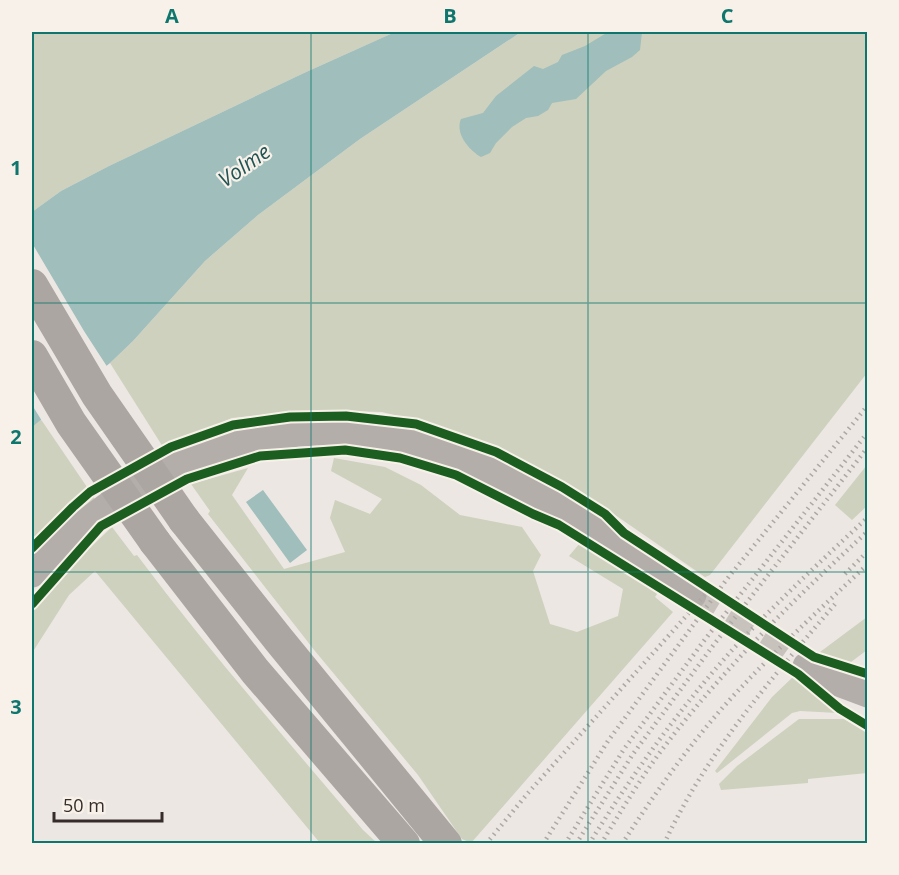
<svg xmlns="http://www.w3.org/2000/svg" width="899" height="875" font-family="'Open Sans',sans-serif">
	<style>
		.green { fill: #ced1bd }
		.water { fill: #9fbebc }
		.pier { fill: #ece7e2 }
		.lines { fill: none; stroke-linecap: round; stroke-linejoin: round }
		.primary-tunnel { stroke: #c8c2bd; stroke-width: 27; stroke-dasharray: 27 14; stroke-linecap: butt }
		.primary { stroke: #b4aeaa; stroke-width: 27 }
		.highway { stroke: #aba6a1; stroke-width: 32 }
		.rail { stroke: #ada8a5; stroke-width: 4.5; stroke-dasharray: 1.5 4.5; stroke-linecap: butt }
		.highway-bridge { stroke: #aba6a1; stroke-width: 32 }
		.cycleway-casing { stroke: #f8f1e9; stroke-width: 13 }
		.cycleway { stroke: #1b5e20; stroke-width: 9 }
		.grid { fill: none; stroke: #0f766e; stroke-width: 1.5; stroke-opacity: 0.55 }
		.labels { text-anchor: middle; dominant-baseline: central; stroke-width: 4.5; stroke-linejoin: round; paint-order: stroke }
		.water-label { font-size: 21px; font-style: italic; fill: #215455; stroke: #f8f1e9 }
		.neatline { fill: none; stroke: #0f766e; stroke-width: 2 }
		.grid-label { font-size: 20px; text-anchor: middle; font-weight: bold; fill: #0f766e }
	</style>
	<rect width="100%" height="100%" fill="#ece7e2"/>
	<path class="green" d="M32,32h363l-91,41 -195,93 -48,25 -29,21z
		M521,32h346v341l-157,202 -5,2 -126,-87 -80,-42 -84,-28 -33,-8 -34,-1 -58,1 -58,6 -69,29 -53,-84 23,-22 72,-80 53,-46 102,-76z
		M40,418l49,72 -33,28 -24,25v-116z
		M334,458l51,9 36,18 39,30 62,12 19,28 -8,16 17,53 27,8 41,-16 5,-27 -54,-33 11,-13 79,48 -4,6 18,15 -202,231 -9,-4 -44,-64 -103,-124 -107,-137 2,-3 -19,-27 57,-16 -16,27 52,74 61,-17 -15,-34 5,-18 35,14 12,-15 -51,-28z
		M867,465v41l-15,14 -17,-15z
		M92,495l5,7 -65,61v-11l3,-4 25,-25z
		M112,527l22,29 3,-1c71,95 149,184 226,275l14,13h-57l-225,-272 -26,24 -37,58v-44l46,-50z
		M867,617v33l-20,15 -18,-4 -13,-6z
		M794,676l44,37 -38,-2 -8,2 -75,60 -2,-2 57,-74z
		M799,719h45l23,14v40l-59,6v4l-87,7 -2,-6 18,-18z"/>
	<path class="water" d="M395,32h126l-161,107 -102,76 -53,46 -72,80 -23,22 -78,64v-215l29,-21 48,-25 195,-93z
		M608,32h34l-2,18 -8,7 -26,14 -30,28 -24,4 -4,7 -10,6 -12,2 -14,9 -16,16 -6,10 -9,4c-13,-8 -26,-24 -20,-38l22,-6 13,-17 38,-30 9,3 15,-7 4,-7 23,-9z
		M263,490l44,60 -17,13 -44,-61z"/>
	<path class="pier" d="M32,243l52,88 24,37 -66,53 -10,-16z"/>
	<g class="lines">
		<path class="primary-tunnel" d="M693,595l88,53 25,18"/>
		<path class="primary" d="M32,574c17,-21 38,-39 59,-56 106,-83 239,-111 367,-61 84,33 159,88 235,138
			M806,666l30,16 32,12"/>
		<path class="highway" d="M184,520l95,120 167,204
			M155,542l100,129 149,173"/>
		<path class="rail" d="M845,574l23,-23
			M486,844l42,-51 185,-207
			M543,844l65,-103 119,-162 141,-174
			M565,844l59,-95 79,-107 165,-210
			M576,844l57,-90 79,-107 156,-200
			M589,844c43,-69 90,-135 144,-195 43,-46 89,-89 135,-132
			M601,844c18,-30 37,-61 57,-89 62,-83 134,-154 210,-224
			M622,844c31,-48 65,-96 103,-139 45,-50 94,-95 143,-141
			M664,844c42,-91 108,-166 172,-241"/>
		<path class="highway-bridge" d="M32,285l65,110 87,125
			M32,356l39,67 84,119"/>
		<g class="cycleway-casing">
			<path id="cycleway" d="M32,548l41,-41 17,-15 81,-45 62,-22 57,-8 56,-1 70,8 80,28 66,35 43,27 19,19 190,124 54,17
				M32,604l69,-78 86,-47 73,-23 85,-6 55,8 56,17 77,39 26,11 239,149 42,35 28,17"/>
		</g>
		<use href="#cycleway" class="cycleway"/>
	</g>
	<path class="grid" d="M311,32v812M588,32v812M32,303h836M32,572h836"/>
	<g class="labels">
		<g class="water-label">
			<text transform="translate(244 165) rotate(-35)">Volme</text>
		</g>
	</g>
	<rect width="899" height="875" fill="none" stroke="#f8f1e9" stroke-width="66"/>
	<path d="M54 812v9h108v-9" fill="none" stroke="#362c29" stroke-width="3"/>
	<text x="63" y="812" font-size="18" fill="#362c29" stroke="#f8f1e9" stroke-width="4.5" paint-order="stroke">50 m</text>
	<rect x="33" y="33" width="833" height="809" class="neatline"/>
	<g class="grid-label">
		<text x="172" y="23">A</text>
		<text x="450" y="23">B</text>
		<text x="727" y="23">C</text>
		<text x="16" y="175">1</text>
		<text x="16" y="444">2</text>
		<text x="16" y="714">3</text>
	</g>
</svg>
